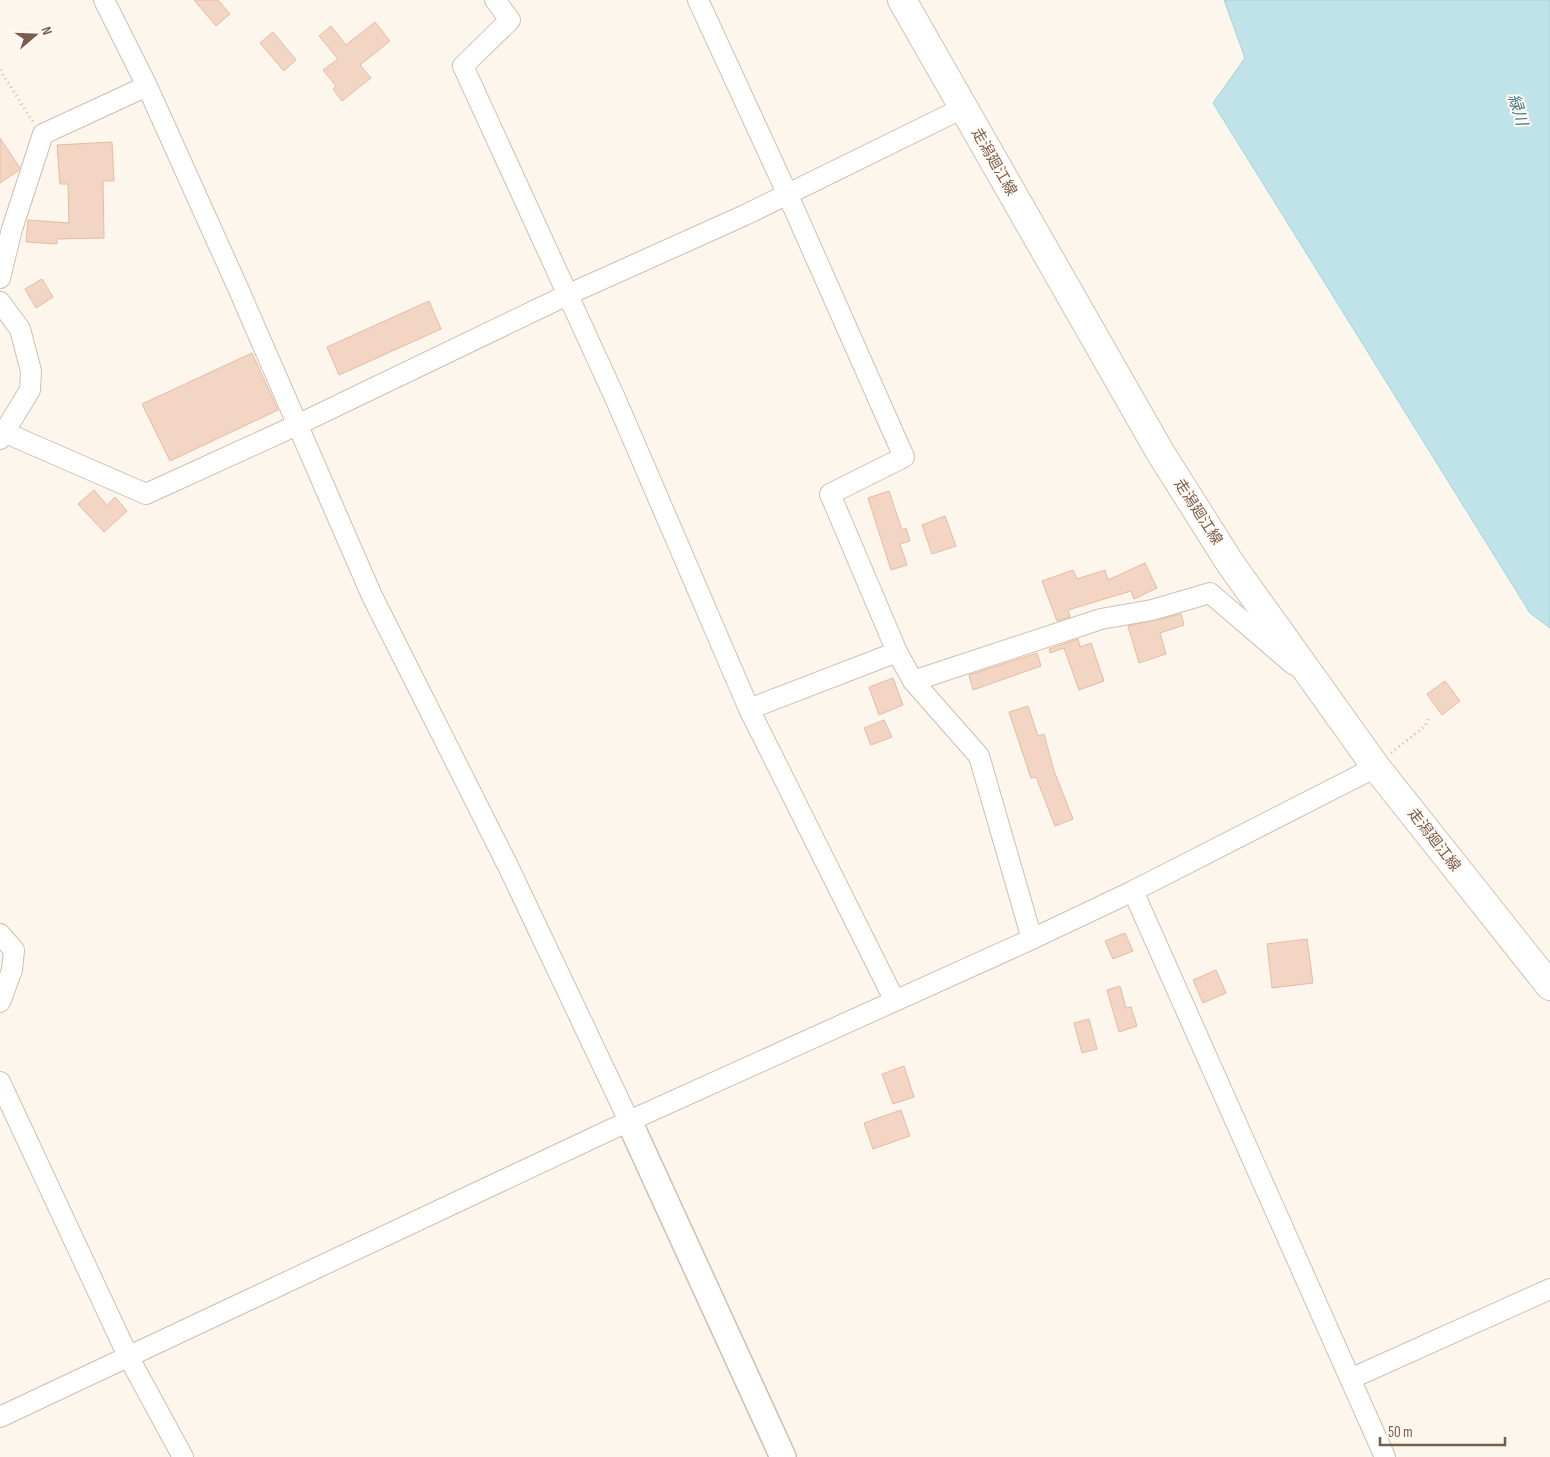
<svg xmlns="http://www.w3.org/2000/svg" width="1550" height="1457" font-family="'Sofia Sans Condensed','Noto Sans JP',sans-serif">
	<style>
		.water { fill: #bfe3e8; stroke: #a5d3da }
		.building { fill: #f3d5c3; stroke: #e6bba3 }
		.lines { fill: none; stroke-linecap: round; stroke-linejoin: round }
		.minor-casing { stroke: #d1beb0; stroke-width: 22 }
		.tertiary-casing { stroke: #d1beb0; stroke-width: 28 }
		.secondary-casing { stroke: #d6c0b0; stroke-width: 30 }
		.path { stroke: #d9b8a5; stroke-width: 3; stroke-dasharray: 1 4; stroke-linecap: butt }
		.minor { stroke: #fff; stroke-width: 20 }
		.tertiary { stroke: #fff; stroke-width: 25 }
		.secondary { stroke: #fff; stroke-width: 28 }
		.labels { text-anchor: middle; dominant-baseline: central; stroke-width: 4; stroke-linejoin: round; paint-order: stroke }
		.street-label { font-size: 15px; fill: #7a5c4d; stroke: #fffaf3 }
		.water-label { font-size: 16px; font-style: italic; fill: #437c86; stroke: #fffaf3 }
	</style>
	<rect width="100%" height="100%" fill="#fdf6ec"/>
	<path class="water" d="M1224,0h326v628l-20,-15 -317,-510 32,-45z"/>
	<path class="building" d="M194,0h24l12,14 -14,12z
		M375,22l15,19 -30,24 11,13 -29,23 -9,-12 3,-3 -13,-16 15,-11 -19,-23 12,-10 15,19z
		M273,32l23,28 -12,11 -24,-28z
		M0,138l20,30 -2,3 -18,12z
		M112,142l2,39h-11l1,57 -47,1v5l-31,-2 2,-22 41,3 -1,-39h-8l-3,-39z
		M42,279l11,18 -17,11 -11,-19z
		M429,301l12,28 -102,46 -12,-28z
		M252,353l26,57 -108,51 -28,-57z
		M94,490l13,15 8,-8 12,14 -23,21 -26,-28z
		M889,491l13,39 4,-2 4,13 -10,3 7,21 -16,5 -23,-72z
		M945,516l11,30 -24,8 -10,-29z
		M1145,563l12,25 -23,11 -3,-8 -63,19 2,7 -13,4 -15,-40 31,-11 4,9 28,-9 3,10z
		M1181,614l3,11 -24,8 6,21 -27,9 -11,-37z
		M1078,639l2,8 11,-4 13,38 -25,9 -15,-42 -14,5 -1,-4z
		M1037,653l4,13 -68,24 -4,-15z
		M893,678l10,27 -24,10 -10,-28z
		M1445,681l15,20 -18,14 -15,-21z
		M1028,706l10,30 6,-2 10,37 19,48 -18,7 -19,-49 -5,1 -22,-66z
		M884,720l8,17 -21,8 -7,-17z
		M1125,933l8,18 -20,8 -8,-18z
		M1307,939l6,44 -41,5 -5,-44z
		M1216,970l10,23 -23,10 -10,-23z
		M1120,986l6,22 5,-1 6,19 -18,6 -12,-42z
		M1089,1019l8,30 -15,4 -8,-30z
		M904,1066l10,31 -21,7 -11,-30z
		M901,1110l9,26 -37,13 -9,-26z"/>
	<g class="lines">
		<g class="minor-casing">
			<path id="minor" d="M104,0l43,86 91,202 134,308 136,270 121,255
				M495,0l15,20 -47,46 153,334 133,309 146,292
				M698,0l89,193 117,264 -74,37 67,158 16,29 66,75 53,183
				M0,278l12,-49 31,-95 104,-48
				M0,302l20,27 11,42 -1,19 -30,49
				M6,433l140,61 151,-69 270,-130 178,-80 218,-107
				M913,681l188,-62 51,-9 58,-17 84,72
				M749,709l148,-57
				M1133,891l252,566
				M0,934l14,16 -2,20 -12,32
				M0,1082l128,274 55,101
				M1350,1379l200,-90
				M0,1417l629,-296 403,-182 101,-48 243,-124"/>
		</g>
		<g class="tertiary-casing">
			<path id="tertiary" d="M629,1121l154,336"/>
		</g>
		<g class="secondary-casing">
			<path id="secondary" d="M902,0l258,452 70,111 146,204 174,219"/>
		</g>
		<path class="path" d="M0,70l33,52
			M1391,753l34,-27 4,-9"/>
		<use href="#minor" class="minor"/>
		<use href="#tertiary" class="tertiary"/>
		<use href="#secondary" class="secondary"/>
	</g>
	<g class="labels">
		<g class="street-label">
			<text transform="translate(994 162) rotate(60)">走潟廻江線</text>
			<text transform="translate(1198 512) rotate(57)">走潟廻江線</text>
			<text transform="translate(1434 840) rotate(52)">走潟廻江線</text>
		</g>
		<g class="water-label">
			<text transform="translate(1517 110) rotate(73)">緑川</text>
		</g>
	</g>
	<g transform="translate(35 35) rotate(71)" stroke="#fffaf3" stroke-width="4" paint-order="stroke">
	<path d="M0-4L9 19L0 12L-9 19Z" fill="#7a5c4d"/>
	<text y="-8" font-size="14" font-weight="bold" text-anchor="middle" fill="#7a5c4d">N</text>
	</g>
	<path d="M1380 1437v8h125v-8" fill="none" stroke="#7a5c4d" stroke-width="2.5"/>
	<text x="1388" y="1437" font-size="15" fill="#7a5c4d" stroke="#fffaf3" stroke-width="4" paint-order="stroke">50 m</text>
</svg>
